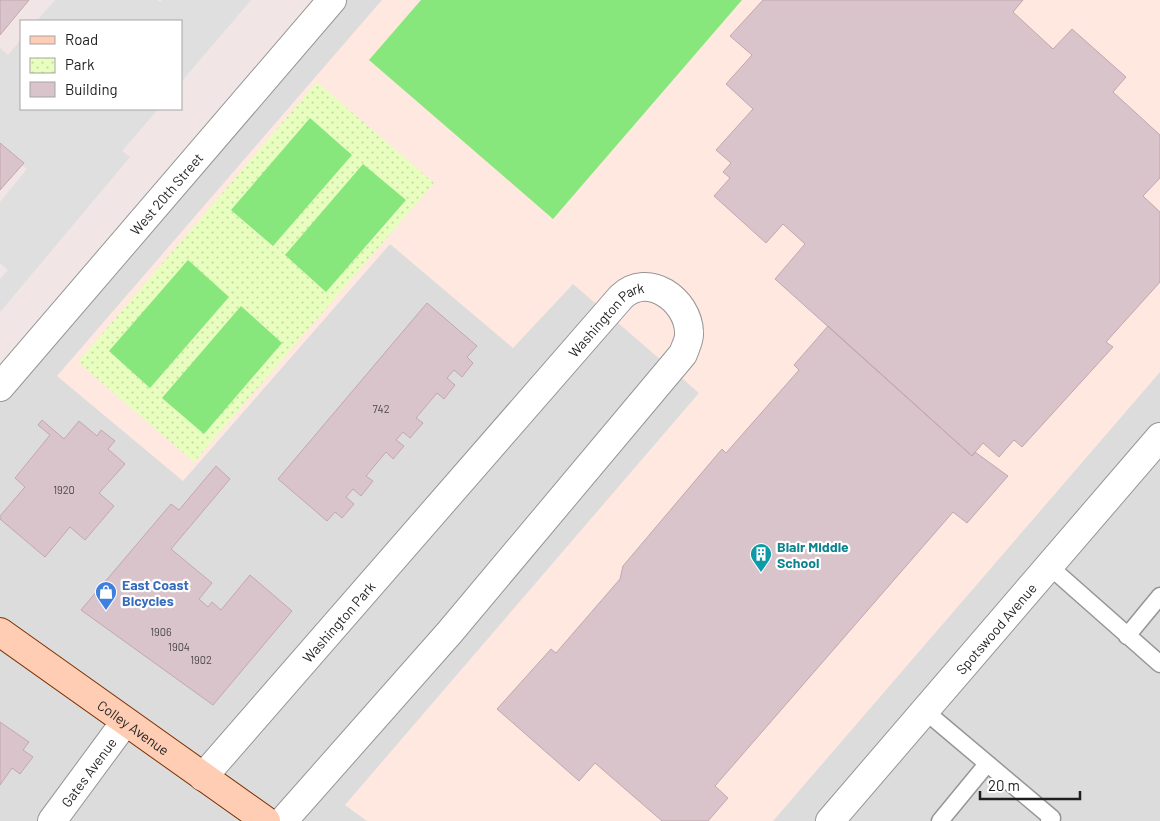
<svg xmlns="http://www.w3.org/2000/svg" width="1160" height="821" font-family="Barlow,sans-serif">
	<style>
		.residential { fill: #dddcdd }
		.education { fill: #ffe8df }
		.park { fill: url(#park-dots) }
		.pitch { fill: #87e77c }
		.parking { fill: #dfdfdf }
		.building { fill: #d8c4ca; stroke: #c4a6ae }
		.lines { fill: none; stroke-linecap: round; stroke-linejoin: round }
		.lane-casing { stroke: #969696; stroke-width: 19 }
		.street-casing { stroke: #969696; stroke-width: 30 }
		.secondary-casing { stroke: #7c3000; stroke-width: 30 }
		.lane { stroke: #fff; stroke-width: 16 }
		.street { stroke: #fff; stroke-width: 28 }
		.secondary { stroke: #ffcdb4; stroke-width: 28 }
		.labels { text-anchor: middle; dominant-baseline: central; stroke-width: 4.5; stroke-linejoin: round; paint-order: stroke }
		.number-label { font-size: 11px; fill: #4d484a }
		.street-label { font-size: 14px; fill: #1f1f1f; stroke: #fff }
		.culture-label { font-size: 14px; font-weight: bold; fill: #0d838f; stroke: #fff; text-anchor: start }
		.shop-label { font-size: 14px; font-weight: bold; fill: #366cbe; stroke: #fff; text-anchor: start }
	</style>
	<defs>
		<pattern id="park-dots" width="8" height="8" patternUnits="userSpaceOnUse" patternTransform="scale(1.25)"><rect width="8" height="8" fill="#e7febe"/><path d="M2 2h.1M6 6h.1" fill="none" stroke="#c6d9a3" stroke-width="1.8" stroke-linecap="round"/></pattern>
	</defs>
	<rect width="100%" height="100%" fill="#f1e5e5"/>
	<path class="residential" d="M345,0h815v821h-1160v-420z"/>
	<path class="education" d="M382,0h778v372l-387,449h-406l-22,-16 354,-412 -126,-109 -60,64 -123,-104 -207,237 -126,-105z"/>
	<path class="park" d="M317,82l117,101 -240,279 -116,-100z"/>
	<path class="pitch" d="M421,0h321l-189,219 -184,-159z
		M310,118l42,37 -79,91 -42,-36z
		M363,164l43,36 -80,92 -41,-37z
		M188,260l41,37 -79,91 -41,-37z
		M241,306l41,37 -78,91 -42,-36z"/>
	<path class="parking" d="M55,0h102l3,2 2,-2h89l-70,82v-61h-144z
		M21,40v69h137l-36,42 8,6 -130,155v-33l8,-9 -8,-7v-61l27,-33 -27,-23v-98l8,7z"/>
	<path class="building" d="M0,0h29l-29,35z
		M763,0h260l-10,12 40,37 19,-20 54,48 -13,15 47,43v43l-17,18 17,16v70l-54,60 7,5 -91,100 -8,-7 -15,17 -16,-14 -11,13 -197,-177 30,-35 -22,-20 -17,19 -52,-47 16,-18 -7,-6 8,-9 -15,-13 37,-41 -27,-25 26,-29 -22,-19z
		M0,143l24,20 -24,27z
		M427,303l50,43 -10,11 6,6 -11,14 -8,-7 -7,8 8,7 -11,14 -7,-6 -21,25 7,5 -13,15 -7,-6 -7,8 8,6 -11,13 -7,-7 -20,24 7,5 -12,15 -8,-7 -7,8 8,7 -12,14 -7,-6 -8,9 -49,-42z
		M828,326l144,130 3,-4 33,24 -41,47 -14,-11 -238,274 13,12 -20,23h-46l-67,-58 -16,18 -82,-72 54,-60 5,4 64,-74 3,-13 99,-117 4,4 73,-83 -5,-5z
		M42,420l22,19 15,-18 18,15 4,-6 14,11 -7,8 17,15 -26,29 15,13 -29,34 -15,-13 -25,30 -45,-38v-3l25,-29 -10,-9 35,-43 -12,-10z
		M216,466l14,13 -59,70 41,34 -13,16 9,8 4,-5 9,8 29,-35 42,36 -79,94 -132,-95 90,-106 8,6z
		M0,722l29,20 -6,8 10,7 -13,17 -8,-6 -12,17z"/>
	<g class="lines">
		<g class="lane-casing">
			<path id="lane" d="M1049,566l111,98
				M1127,636l33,-40
				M925,711l127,107 -3,3
				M940,821l47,-57"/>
		</g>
		<g class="street-casing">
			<g id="street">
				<path id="s1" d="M0,387l332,-387"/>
				<path id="s2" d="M203,777l418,-480c27,-26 67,3 68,35 1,7 -4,16 -6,22l-233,278 -167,189"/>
				<path id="s3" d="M52,821l73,-99"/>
				<path id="s4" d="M830,821l330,-384"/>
			</g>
		</g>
		<g class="secondary-casing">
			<g id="secondary">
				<path id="s5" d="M0,632l266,189"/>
			</g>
		</g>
		<use href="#lane" class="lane"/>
		<use href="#street" class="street"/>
		<use href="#secondary" class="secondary"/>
	</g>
	<defs>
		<g id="building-pin" transform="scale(1.125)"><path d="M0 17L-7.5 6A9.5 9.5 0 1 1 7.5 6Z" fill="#0f9aa8" stroke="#fff"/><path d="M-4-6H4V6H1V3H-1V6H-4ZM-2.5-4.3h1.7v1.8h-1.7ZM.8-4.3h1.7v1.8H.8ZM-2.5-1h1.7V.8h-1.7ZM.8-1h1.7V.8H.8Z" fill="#fff"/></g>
		<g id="shop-pin" transform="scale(1.125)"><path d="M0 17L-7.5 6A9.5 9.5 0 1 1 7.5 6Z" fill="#3f7fe0" stroke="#fff"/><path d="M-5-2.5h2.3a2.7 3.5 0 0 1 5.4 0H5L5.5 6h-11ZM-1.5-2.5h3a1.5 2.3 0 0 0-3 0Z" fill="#fff"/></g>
	</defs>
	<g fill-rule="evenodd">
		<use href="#building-pin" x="761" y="554"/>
		<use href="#shop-pin" x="106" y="592"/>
	</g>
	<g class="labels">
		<g class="number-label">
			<text x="381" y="408">742</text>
			<text x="64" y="489">1920</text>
			<text x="161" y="631">1906</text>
			<text x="179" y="646">1904</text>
			<text x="201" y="659">1902</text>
		</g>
		<g class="street-label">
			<text stroke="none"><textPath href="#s1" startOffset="255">West 20th Street</textPath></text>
			<text stroke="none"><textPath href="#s2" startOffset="611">Washington Park</textPath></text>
			<text stroke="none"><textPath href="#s2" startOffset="206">Washington Park</textPath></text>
			<text stroke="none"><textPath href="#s4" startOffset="254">Spotswood Avenue</textPath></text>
			<text stroke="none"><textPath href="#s5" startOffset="164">Colley Avenue</textPath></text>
			<text stroke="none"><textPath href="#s3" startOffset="61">Gates Avenue</textPath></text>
		</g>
		<g class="culture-label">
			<text x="777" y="546">Blair Middle<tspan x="777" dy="16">School</tspan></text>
		</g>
		<g class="shop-label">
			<text x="122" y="584">East Coast<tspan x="122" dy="16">Bicycles</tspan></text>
		</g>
	</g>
	<rect x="20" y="20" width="162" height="90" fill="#ffffff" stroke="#a5a5a5"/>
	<rect x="30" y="36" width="25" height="8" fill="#ffcdb4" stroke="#a5a5a5"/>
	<text x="65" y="45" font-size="15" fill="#1f1f1f">Road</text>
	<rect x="30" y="58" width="25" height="15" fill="url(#park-dots)" stroke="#a5a5a5"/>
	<text x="65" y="70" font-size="15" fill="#1f1f1f">Park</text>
	<rect x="30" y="82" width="25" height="15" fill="#d8c4ca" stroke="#a5a5a5"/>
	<text x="65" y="95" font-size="15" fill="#1f1f1f">Building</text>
	<path d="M980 791v8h100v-8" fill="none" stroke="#1f1f1f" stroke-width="2.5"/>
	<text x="988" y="791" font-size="15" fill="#1f1f1f" stroke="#ffffff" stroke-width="4" paint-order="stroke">20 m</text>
</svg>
